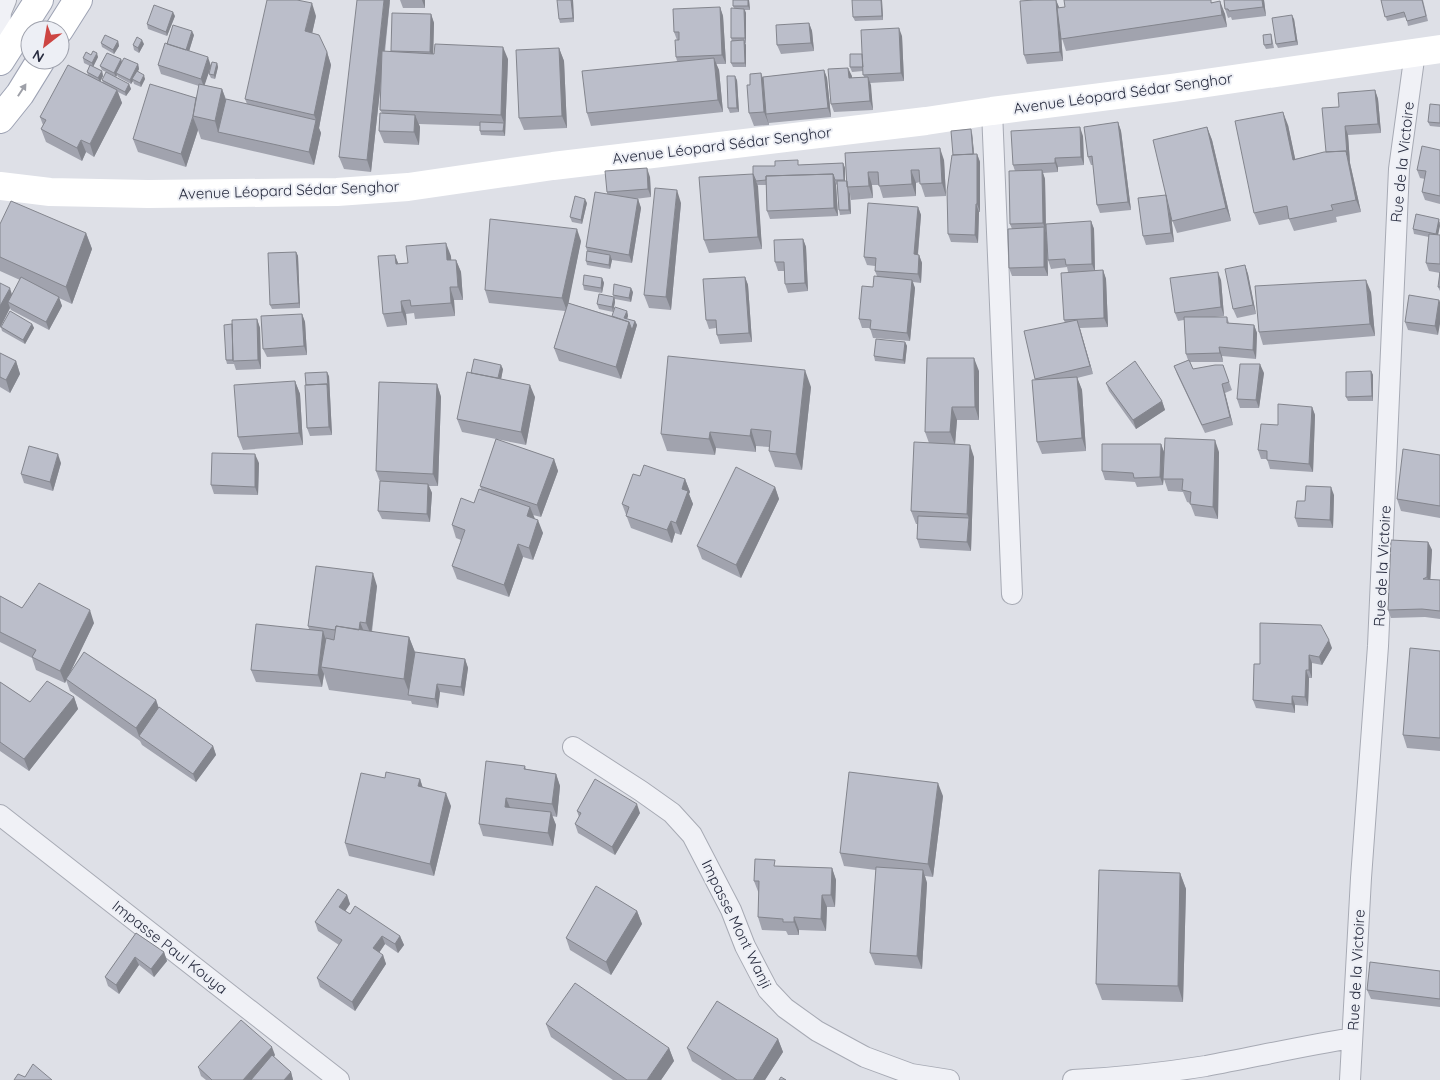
<svg xmlns="http://www.w3.org/2000/svg" width="1440" height="1080" font-family="Quicksand,sans-serif">
	<style>
		.lines { fill: none; stroke-linecap: round; stroke-linejoin: round }
		.street-casing { stroke: #a7aab4; stroke-width: 22 }
		.primary-casing { stroke: #9da2b3; stroke-width: 30 }
		.street { stroke: #f0f1f6; stroke-width: 20 }
		.secondary { stroke: #fff; stroke-width: 28 }
		.primary { stroke: #fff; stroke-width: 28 }
		.wall { fill: #a1a3ae }
		.shaded-wall { fill: #83858d }
		.building { fill: #bbbeca; stroke: #83858d }
		.oneway { fill: #9ea0a8 }
		.labels { text-anchor: middle; dominant-baseline: central; stroke-width: 4; stroke-linejoin: round; paint-order: stroke }
		.street-label { font-size: 15px; fill: #272b3e; stroke: #edeff5 }
	</style>
	<rect width="100%" height="100%" fill="#dee0e7"/>
	<g class="lines">
		<g class="street-casing">
			<path id="street" d="M0,26l1,-14 5,-12
				M992,111l20,483
				M573,747l68,44 31,22 20,22 39,75 14,36 23,44 17,18 32,23 48,26 46,17 38,6
				M0,815l339,265
				M1073,1080c44,-2 89,-7 133,-14 48,-9 97,-20 146,-28
				M1350,1080l11,-202 17,-232 21,-477 16,-117"/>
		</g>
		<g class="primary-casing">
			<path id="primary" d="M59,30l19,-30
				M0,61l39,-61
				M0,119l20,-25 21,-34"/>
		</g>
		<use href="#street" class="street"/>
		<path class="secondary" d="M0,186l50,6 98,2 189,-2 71,-5 145,-21 373,-45 66,-10 180,-23 268,-39"/>
		<use href="#primary" class="primary"/>
	</g>
	<path class="wall" d="M390,0l-5,52h6l40,-38 3,9 -1,31 75,5 -3,77 -24,-1 -1,-4v-5l-61,-2 1,3 -1,18 -35,-2 -5,-12 3,-18 -2,-3 1,-29 -10,91 -27,-3 -5,-12z
		M400,0h25v8h-22z
		M573,0l1,22 -14,1 -1,-4z
		M749,0l1,10h-5l1,3v30h-1l1,2v22h-13l-2,-4 1,-22 -1,-3 3,-30 -1,-2z
		M882,0l1,20 -28,1 -2,-4z
		M1034,0h22l3,8 155,-6 11,12 2,13 -161,24 -5,-16 2,26 -36,3 -3,-9z
		M1224,0h40l2,16 -34,4 -1,-3 -3,1 -3,-9z
		M1381,0h42l5,21 -20,5 -2,-9 -19,4z
		M720,7l3,9 3,48h-10l3,6 4,42 -132,14 -4,-13 90,-52 -1,-4 1,-17 -3,-8z
		M175,16l-8,20 -19,-7 -1,-5z
		M316,16l-4,17 15,19 4,13 -12,63 2,5 -7,32 -113,-26 -3,-9 -12,37 -48,-15 -5,-13 63,-41 3,-12 -38,-12 -3,-9 9,-21 27,-9 -5,16 22,15 -7,19 18,4 4,10 21,5 -2,-5z
		M1294,19l4,26 -20,3 -2,-4z
		M809,23l3,8 2,20 -33,3 -4,-9z
		M1271,34l1,4 2,10 -8,1 -2,-4z
		M902,36l2,45 -34,2 3,27 -39,2 -3,-8 17,-36 4,10 12,-1 -1,-6 -11,1 -2,-5 12,-13z
		M118,41l1,5 -5,8 -12,-7 -1,-4z
		M144,44l-5,9 -5,-3 -1,-5z
		M559,48l5,13 3,67 -43,2 -5,-12z
		M91,55l7,2 -5,10 9,4 1,5 -3,5 3,2 -1,-3 27,4 2,5 -5,7 -8,-4 4,11 -28,54 -8,-5 -4,9 -36,-19 -5,-13 2,-4 -3,-8 48,-42 -1,-3 3,-6 -6,-3 -1,-5z
		M121,59l1,3 16,2 1,5 -1,2 7,8 -4,8 -7,-3 -1,-3 -2,3 -13,-7 -1,-2 -1,2 -14,-7 -2,-4z
		M217,63l1,4 -3,12 -4,-1 -2,-4z
		M824,70l3,8 4,39 -62,6v2l-15,1 -5,-13 1,-28 13,-8z
		M737,80l2,32 -9,1 -2,-5z
		M1375,90l3,9 3,34 -33,2 2,28 11,49 -25,5 1,5 -43,9 -5,-12 -30,6 -5,-12 34,-88 7,34 31,-7 13,-45z
		M1440,105v22l-10,-1 -2,-4z
		M1118,122l3,9 10,79 -31,3 -3,-8 -4,-40h-2l-3,-8z
		M1207,127l5,13 19,81 -54,12 -6,-16 3,25 -28,3 -3,-9 23,-41z
		M972,133l2,21h3l3,8v50h-1l-1,31 -27,-1 -3,-8 5,-79z
		M1083,136l1,29 -26,2v5l-15,1 2,6 1,53 1,3 44,-14 3,8 1,42 8,-1 3,9 2,48 -28,1 13,46 -16,4 5,12 4,61 -44,3 -5,-12 -2,-63 30,-56 -1,-3 4,-48 -1,-5 -16,2 -3,-9 -1,-16 1,32h-36l-3,-8 3,-39 -2,-5 5,-53 -2,-6z
		M1440,150v54l-15,-4 -3,-8 3,-13 -5,-1 -3,-8z
		M845,153l99,7 2,36 -21,1 -5,-15 -4,1v13l-33,2 -4,-13h-7l1,13 -22,2 -1,-6 1,20 -11,1 -1,-5 -2,-26 -1,1 2,31 -68,3 -3,-8 -1,-26h-9l5,64 -53,4 -5,-13 49,-66 46,-9 44,-2 2,5v13h2z
		M650,177l1,20 -16,2h3l3,9 -9,55 -20,-3 -2,9 -23,-4 -1,-4 1,-10 -1,-4 21,-53v-2z
		M587,203l-5,21 -10,-2 -2,-5z
		M681,203l-10,107 -22,-2 -5,-13z
		M918,207l3,8 -3,40h1l3,8 -1,20 -8,-1 2,6 -5,53 -37,-3 -3,-10h-8l-3,-9 14,-32 4,-11 -2,-5v-5l-8,-1 -3,-8z
		M1440,222l-2,13h2v56l-2,-4 2,-14 -11,-2 -3,-8 3,-26 -15,-3 -1,-5z
		M0,224l86,9 6,16 -20,55 -13,-6 3,8 -13,24 -38,-20 -1,-2 -10,20v-45l12,12 8,-15 -20,-9z
		M803,239l3,8 2,44 -20,2 -3,-9 -1,-13h-6l-3,-9z
		M581,241l-13,62 44,13 15,-5 1,5 -1,3 8,2 2,4 -16,54 -62,-18 -5,-13 11,-37 -76,-8 -4,-13z
		M296,252l2,4 2,52 -28,1 -2,-4z
		M395,255l3,9 10,-1 43,-7v4h5l5,12 2,28h-9l1,16 -40,3 -1,-6 -8,1 1,11 -20,2 -4,-13z
		M1245,265l3,9 8,40 -19,4 -4,-9z
		M745,277l3,8 4,57 -32,2 -3,-9 -1,-7 -7,1 -3,-9z
		M602,278l2,5 -2,10 -18,-3 -1,-5z
		M1221,280l3,36 -9,1h12l2,6 25,2 3,8 -1,26 -34,-3 1,6h-33l3,7 30,-4 9,25 -7,3 8,32 -28,8 -28,-59 -3,-8 14,-6 -2,-6 -2,-34 -6,1 -3,-8z
		M633,292l-2,10 -16,-3v3l-2,10 -14,-3 -2,-5 17,-7 -1,-2z
		M1371,292l4,44 -112,9 -4,-13z
		M1439,300l-1,35 -30,-5 -3,-8z
		M302,314l3,8 2,33 -40,2 -4,-8z
		M257,319l3,9 1,41 -25,1 -2,-6h-7l-1,-4 6,-36z
		M32,324l2,4 -9,16 -23,-13 -1,-4z
		M905,342l2,4 -2,18 -30,-3 -1,-5z
		M0,353l16,8 4,13 -10,19 -10,-6z
		M503,369l-2,10 34,18 -9,48 -30,-6 58,20 4,12 -17,46 -8,-2 2,4 8,14 -10,27 -10,-3 -14,40 -52,-18 -5,-13 9,-26 -5,-2 -4,-13 22,-22 7,-14 -1,-3 16,-47 -34,-7 -5,-13 14,-46z
		M979,371v49h-22l-2,24 19,13 -3,94 -51,-3 -3,-9 1,-15h-2l-5,-13 18,-68 -4,-11z
		M1371,371l2,4v26h-25l-2,-4z
		M1264,373l-5,35h-19l-3,-9z
		M329,376l3,59 -22,1 -3,-8 -1,-43z
		M295,381l5,13 3,51 -60,5 -5,-13z
		M1106,383l56,18 3,9 -29,19 -27,-38z
		M437,384l4,13 -3,89h-9l3,7 -2,29 -48,-3 -4,-8 2,-29 -4,-11z
		M811,387l-9,83 -27,-3 -6,-16v-4l-13,-1v6l-40,-4 -1,7 -48,-4 -6,-17z
		M1312,407l3,8 -2,57 -43,-3 -3,-10h-6l-3,-9 20,-25z
		M1161,444l3,8h55l-1,67 -23,-3 -5,-13 -3,-1 -4,-10 -15,-1 -4,-12 -1,6 -26,2 -2,-5 -30,-2 -3,-9z
		M1440,455v63l-39,-7 -4,-12z
		M61,463l-8,28 -29,-8 -3,-9z
		M259,463l-1,32 -44,-1 -3,-9z
		M640,476l45,3 5,13 -1,2 4,10 -12,31 -6,-2 -3,10 -41,-15 -9,-24z
		M775,487l4,12 -38,79 -39,-19 -5,-13z
		M1334,495l-1,33 -35,-1 -3,-9 10,-17z
		M1428,542l4,8 -2,30h10v39l-15,-2 -34,1 -3,-8z
		M377,586l-5,46 37,5 6,15 50,7 3,9 -4,28 -24,-4 -2,16 -26,-4 -1,-3 -82,-11 -5,-16 -2,13 -66,-5 -5,-12 58,-41 -1,-3z
		M0,596l22,12 72,15 -24,50 86,27 3,8 54,38 3,9 -20,27 -54,-37 -2,-4 -70,-50 -4,-11 -1,3 -29,-13 -4,-12 -32,-16z
		M1332,648l-10,17 -10,-2v15h-3l-1,28 -13,-1v8l-39,-5 -3,-8 7,-36z
		M1440,651v100l-33,-3 -4,-13z
		M0,682l30,20 44,-5 4,12 -49,62 -29,-20z
		M525,766l1,3 30,5 4,12 -3,31 -5,-1 4,9 -3,21 -70,-10 -4,-12z
		M385,778l35,1 3,9 28,18 -17,70 -85,-20 -4,-13z
		M943,796l-10,81 -8,-1 2,7 -5,86 -47,-4 -5,-12 6,-83 -32,-4 -4,-13z
		M577,811l63,2 -25,42 -37,-22 -3,-9 4,-7z
		M777,866l55,2 4,12 -1,27h-8l-1,24 -27,-1v5h-11l-2,-4 -24,-1 -4,-13 1,-23 -5,-13z
		M1180,873l6,16 -3,113 -81,-2 -6,-16z
		M347,895l3,9 -5,7 5,3 50,22 4,9 -6,8 -13,-9 -6,9 4,2 3,9 -31,47 -35,-24 -3,-9 22,-33 -21,-14 -3,-9z
		M637,911l5,13 -31,51 -41,-25 -4,-12z
		M136,933l28,19 3,9 -13,16 -15,-12 -20,29 -11,-8 -3,-9z
		M1440,971v36l-69,-8 -4,-9z
		M546,1024l123,24 5,13 -13,19h-48l-62,-43z
		M778,1039l5,13 -18,28h-43l-30,-19 -5,-13z
		M275,1055l-1,2 17,15 2,8h-87l-5,-4 -3,-9z"/>
	<path class="shaded-wall" d="M384,0h6l-19,172 -4,-12z
		M422,0h3v8z
		M571,0h2l1,22 -1,-4z
		M748,0h1l1,10 -2,-4z
		M881,0h1l1,20 -1,-4z
		M1056,0l3,7 4,54 -3,-9z
		M1262,0h2l2,16 -3,-9z
		M1220,1l5,13 2,13 -5,-12z
		M312,3l4,13 -6,27 -5,-12z
		M720,7l3,9 3,48 -4,-9z
		M744,9l2,4v30l-1,-5z
		M173,12l2,4 -8,20 -1,-4z
		M431,14l3,9 -1,38 -3,-9z
		M1292,15l2,4 4,26 -2,-4z
		M809,23l3,8 2,20 -3,-8z
		M899,28l3,8 2,45 -3,-8z
		M192,31l2,4 -7,23 -2,-5z
		M142,40l2,4 -5,9 -1,-5z
		M744,40l2,5v22l-1,-4z
		M118,41l1,5 -5,8 -1,-4z
		M503,47l5,12 -3,77 -2,-5 1,-8 -3,-8z
		M559,48l5,13 3,67 -5,-12z
		M327,52l4,13 -12,63 2,5 -7,32 -5,-13 7,-32 -2,-5z
		M97,53l1,4 -5,10 -1,-4z
		M208,57l3,9 -7,21 -3,-8z
		M714,58l5,12 4,42 -5,-12z
		M121,59l1,4 -6,10 1,2 -1,2 -2,-4z
		M217,63l1,4 -3,12 -1,-4z
		M138,64l1,5 -6,11 -1,-1 1,2 -2,3 -1,-4z
		M848,68l4,8v10l-3,-8z
		M824,70l3,8 4,39 -3,-9z
		M102,71l1,5 -3,6 -2,-4z
		M761,73l5,13v28l3,11 -5,-13z
		M144,75l1,4 -4,8 -1,-4z
		M735,76l2,4 2,32 -2,-4z
		M868,77l3,8 2,25 -3,-9z
		M129,84l2,5 -5,7 -1,-4z
		M222,89l8,23 -12,20 -3,-11z
		M117,90l5,13 -28,54 -4,-13z
		M1375,90l3,9 3,34 -3,-9z
		M1283,112l5,13 10,47 -5,-12z
		M415,115l5,12 -1,18 -5,-13z
		M193,117l5,13 -12,37 -5,-13z
		M1118,122l3,9 10,79 -3,-8z
		M1345,126l3,9 2,28 11,49 -5,-12 -10,-49z
		M1080,127l3,9 1,29 -3,-8z
		M1207,127l5,13 19,81 -5,-13z
		M971,129l1,4 3,29 -1,-4z
		M81,140l5,12 -4,9 -5,-13z
		M940,148l4,12 2,36 -4,-13z
		M977,154l3,8v50l-3,-8z
		M1055,158l3,9v5l-3,-9z
		M843,163l2,5v16l-1,-4z
		M647,168l3,9 1,20 -3,-8z
		M911,170l5,13v13l-4,-12z
		M1042,170l3,9 1,53 -3,-9z
		M868,172l4,13 1,13 -4,-12z
		M753,174l5,12 4,63 -4,-12z
		M833,174l3,11 2,31 -4,-8z
		M677,190l4,13 -10,107 -5,-13z
		M848,190l2,4 1,20 -2,-4z
		M1167,195l3,9 4,38 -3,-9z
		M585,199l2,4 -5,21 -1,-4z
		M638,199l3,9 -9,55 -3,-8z
		M976,204l3,8 -1,31 -3,-8z
		M918,207l3,8 -4,48 -3,-9z
		M1439,219l1,7 -3,13 -1,-5z
		M1091,221l3,8 1,43 -3,-8z
		M1044,227l3,8 1,41 -4,-9z
		M577,229l4,12 -14,70 -5,-13z
		M86,233l6,16 -20,55 -6,-17z
		M803,239l3,8 2,44 -3,-8z
		M446,243l5,13 1,17 -5,-13z
		M296,252l2,4 2,52 -1,-5z
		M395,255l5,13 -4,-4z
		M610,255l2,5 -2,9 -1,-4z
		M919,255l3,8 -1,20 -3,-9z
		M456,260l5,12 2,28 -5,-13z
		M1245,265l3,9 8,40 -3,-9z
		M1103,270l3,9 2,48 -4,-9z
		M1218,272l3,8 3,36 -3,-9z
		M745,277l3,8 4,57 -3,-9z
		M602,278l2,5 -2,10 -1,-5z
		M912,280l3,8 -5,53 -3,-8z
		M1366,280l5,12 4,44 -5,-12z
		M450,287l4,13 1,16 -4,-13z
		M10,288l4,13 -6,1 2,6 -10,20v-22z
		M631,288l2,4 -2,10 -2,-4z
		M59,297l3,9 -13,24 -3,-8z
		M614,297l1,5 -2,10 -1,-5z
		M1439,300l1,2v22l-2,11 -3,-9z
		M401,301l5,13 1,11 -5,-13z
		M627,311l1,5 -2,6 -2,-4z
		M302,314l3,8 2,33 -3,-9z
		M257,319l3,9 1,41 -3,-9z
		M1077,320l3,9 13,45 -3,-8z
		M635,321l2,4 -16,54 -5,-12 13,-45z
		M32,324l2,4 -9,16 -2,-4z
		M1254,325l3,8 -1,26 -3,-9z
		M905,342l2,4 -2,18 -2,-4z
		M1219,347l3,9 1,6 -3,-9z
		M974,358l5,13v49l-4,-13z
		M16,361l4,13 -10,19 -4,-13z
		M1260,364l4,9 -5,35 -3,-8z
		M501,365l2,4 -4,21 -2,-5z
		M805,370l6,17 -9,83 -6,-16z
		M1371,371l2,4v26l-1,-5z
		M327,372l2,4 3,59 -3,-8 -2,-43z
		M1077,377l5,13 4,61 -4,-13z
		M295,381l5,13 3,51 -4,-12z
		M437,384l4,13 -3,89 -5,-12z
		M1222,384l3,9 8,32 -3,-8z
		M530,385l5,12 -9,48 -5,-13z
		M1162,401l3,9 -29,19 -3,-9z
		M952,407l5,13 -2,25 -5,-13z
		M1312,407l3,8 -2,57 -4,-8z
		M751,429l5,17v6l-6,-16z
		M710,432l6,16 -1,7 -6,-16z
		M1215,440l4,12 -1,67 -5,-12z
		M1161,444l3,8 -1,33 -3,-8z
		M970,445l4,12 -3,94 -4,-9 2,-24 -2,-4z
		M58,454l3,9 -8,28 -3,-9z
		M255,454l4,9 -1,32 -3,-8z
		M554,459l4,12 -17,46 -4,-12z
		M685,479l5,13 -1,2 4,10 -12,31 -5,-12 6,-34z
		M428,484l4,9 -2,29 -3,-8z
		M775,487l4,12 -38,79 -5,-13z
		M1331,487l3,8 -1,33 -3,-8z
		M530,507l5,12 -8,-3z
		M538,520l5,13 -10,27 -4,-12z
		M671,521l4,12 -3,10 -5,-13z
		M1428,542l4,8 -2,35 -3,-8z
		M518,544l5,13 -14,40 -5,-12z
		M373,573l4,13 -6,49 -5,-12z
		M90,610l4,13 -29,60 -5,-12z
		M360,622l5,12 -6,-1z
		M323,631l4,12 -6,24 3,7 -2,13 -4,-12z
		M409,637l9,23 -8,35 -6,-16z
		M1329,640l3,8 -10,17 -3,-8z
		M1309,655l3,8v15l-3,-8z
		M465,659l3,9 -4,28 -3,-9z
		M1306,670l3,8 -1,28 -3,-9z
		M437,684l3,8 -2,16 -3,-9z
		M1292,696l3,9v8l-3,-9z
		M74,697l4,12 -49,62 -5,-12z
		M156,700l4,13 -21,23 -3,-8z
		M213,746l3,9 -20,27 -3,-8z
		M556,774l4,12 -3,31 -5,-13z
		M420,779l4,13 -6,-6z
		M938,783l5,13 -10,81 -5,-13z
		M446,793l5,13 -17,70 -4,-12z
		M506,798l5,12 -6,-3z
		M637,804l3,9 -25,42 -3,-8z
		M551,812l5,13 -3,21 -5,-13z
		M832,868l4,12 -1,27 -4,-12z
		M923,870l4,13 -5,86 -5,-13z
		M1180,873l6,16 -3,113 -5,-16z
		M347,895l3,9 -8,12 -3,-9z
		M822,895l5,12 -1,24 -5,-12z
		M637,911l5,13 -31,51 -5,-13z
		M794,917l5,13v5l-5,-13z
		M382,936l3,8 -9,13 -3,-9z
		M400,936l4,9 -6,8 -3,-9z
		M164,952l3,9 -13,16 -3,-8z
		M383,955l3,9 -31,47 -3,-9z
		M135,957l4,8 -20,29 -3,-9z
		M778,1039l5,13 -18,28h-12z
		M272,1047l3,8 -21,25h-11z
		M669,1048l5,13 -13,19h-14z
		M291,1072l2,8h-9z"/>
	<path class="building" d="M267,0h30l15,3 -7,28 14,4 8,17 -13,63 -69,-16z
		M357,0h27l-17,160 -28,-3z
		M557,0h14l2,18 -14,1z
		M733,0h15v6h-15z
		M852,0h29l1,16 -29,1z
		M1034,0h22l4,52 -36,3 -4,-54z
		M1064,0h147v3l9,-2 2,14 -161,24 -4,-31 8,-1z
		M1224,0h38l1,7 -34,4 -1,-2h-3z
		M1381,0h41l4,16 -19,5 -3,-9 -19,5z
		M154,5l19,7 -7,20 -19,-8z
		M720,7l2,48 -46,2 -1,-17h4v-8h-5l-1,-23z
		M731,8l13,1 1,29h-14z
		M392,13l39,1 -1,38 -39,-1z
		M1292,15l4,26 -20,3 -4,-26z
		M809,23l2,20 -34,2 -1,-20z
		M173,25l19,6 -6,19 -19,-6z
		M899,28l2,45 -38,2 -2,-45z
		M1271,34l1,10 -8,1 -1,-10z
		M105,35l13,6 -5,9 -12,-7z
		M137,37l5,3 -4,8 -5,-3z
		M744,40l1,23h-14v-22z
		M165,43l43,14 -7,22 -43,-14z
		M435,44l68,3 -2,68 -121,-5 2,-59 52,3z
		M559,48l3,68 -43,2 -3,-68z
		M93,51l4,2 -5,10 -9,-5 3,-6 5,3z
		M107,53l14,6 -7,14 -14,-7z
		M850,54h12l1,13h-13z
		M124,58l14,6 -8,16 -14,-7z
		M714,58l4,42 -131,13 -5,-42z
		M212,62l5,1 -3,12 -5,-1z
		M68,65l49,25 -27,54 -9,-4 -4,8 -36,-19 5,-9 -6,-3z
		M90,65l12,6 -4,7 -11,-6z
		M848,68l1,10 19,-1 2,24 -39,3 -3,-35z
		M824,70l4,38 -62,6 -3,-37z
		M137,71l7,4 -4,8 -8,-4z
		M106,72l23,12 -4,8 -23,-12z
		M761,73l3,39 -15,1 -2,-28h3v-11z
		M727,76h8l2,32h-9z
		M150,84l46,14 -3,18 -12,38 -48,-15z
		M199,84l23,5 -7,32 -22,-5z
		M1375,90l3,34 -33,2 2,29 -1,-4 -20,1 -4,-44 17,-1 -1,-14z
		M226,99l90,21 -7,32 -91,-20z
		M1430,104l10,1v18l-12,-1z
		M1283,112l10,48 31,-8 22,-1 10,49 -25,5 2,5 -44,9 -2,-13 -33,7 -19,-92z
		M380,113l35,2 -1,17 -35,-1z
		M480,122l24,1 -1,8h-23z
		M1118,122l10,80 -31,3 -5,-49 -4,1 -4,-30z
		M1080,127l1,30 -26,1v5l-42,2 -2,-34z
		M1207,127l19,81 -54,13 -19,-81z
		M971,129l2,25 -20,1 -2,-24z
		M1422,146l18,4v46l-18,-4 4,-21 -9,-1z
		M940,148l2,35 -22,1 -1,-14h-8l1,14 -33,2 -1,-14h-10l1,14 -22,1 -2,-34z
		M977,154v50h-1l-1,31 -27,-1 -1,-43 5,-36z
		M798,160v5l45,-2 1,17h-9l-2,-6 -67,2v4l-10,1 -3,-7v-8h22v-5z
		M647,168l1,21 -41,3 -2,-21z
		M1042,170l1,53 -33,1 -1,-53z
		M753,174l5,63 -54,3 -5,-63z
		M833,174l1,34 -67,3 -1,-35z
		M837,181h10l1,9 1,20h-10z
		M655,188l22,2 -11,107 -22,-2z
		M595,192l43,7 -9,56 -43,-8z
		M1166,195l5,38 -28,3 -5,-38z
		M575,196l10,3 -4,21 -11,-3z
		M11,201l75,32 -20,54 -66,-30v-33z
		M868,203l50,4 -4,47 5,1 -1,19 -43,-3 1,-13 -12,-1z
		M1416,214l23,5 -3,15 -23,-5z
		M490,219l87,10 -15,69 -77,-8z
		M1091,221l1,43 -26,1 -1,-6 -17,1 -2,-36z
		M1044,227v40l-35,1 -1,-39z
		M1429,234l11,1v29l-14,-1z
		M803,239l2,44 -20,1 -1,-22h-9l-1,-22z
		M446,243l1,17h9l2,27h-8l1,16 -40,3 -1,-6 -9,1 1,11 -19,2 -5,-58 17,-1 1,9 12,-1 -2,-17z
		M587,251l23,4 -1,10 -23,-4z
		M296,252l3,51 -29,2 -2,-52z
		M1245,265l8,40 -20,4 -8,-40z
		M1103,270l1,48 -40,2 -3,-47z
		M1218,272l3,35 -46,6 -5,-35z
		M1440,272v15h-2z
		M584,275l18,3 -1,10 -18,-3z
		M874,276l38,4 -5,53 -37,-4 1,-9 -12,-1 3,-33 11,1z
		M21,277l38,20 -13,25 -38,-20z
		M745,277l4,56 -32,2 -1,-15h-10l-3,-41z
		M1366,280l4,44 -111,8 -4,-46z
		M0,283l10,5 -10,18z
		M614,284l17,4 -2,10 -16,-3z
		M599,294l15,3 -2,10 -15,-3z
		M1409,295l30,5 -4,26 -30,-4z
		M568,303l61,19 -13,45 -62,-19z
		M615,307l12,4 -3,7 11,3 -3,9 -3,-8 -17,-6z
		M10,311l22,13 -9,16 -22,-13z
		M302,314l2,32 -41,3 -2,-33z
		M1184,317h43v6l27,2 -1,25 -34,-3 1,6 -34,1z
		M257,319l1,41 -25,1 -1,-41z
		M1077,320l13,46 -55,13 -11,-48z
		M232,324l1,36h-7l-2,-35z
		M876,339l29,3 -2,18 -29,-4z
		M0,353l16,8 -10,19 -6,-3z
		M668,356l137,14 -9,84 -27,-3 2,-20 -20,-2 -1,7 -40,-4 -1,7 -48,-5z
		M927,358h47l1,49h-23l-2,25h-25z
		M474,359l27,6 -3,13 -27,-5z
		M1189,360l4,9 22,-4h8l6,17 -7,2 8,33 -28,8 -28,-59z
		M1135,361l27,40 -29,19 -27,-37z
		M1240,364h20l-4,36 -19,-1z
		M1371,371l1,25 -26,1v-25z
		M327,372l1,16 -1,-4 -21,1 -1,-12z
		M467,372l63,13 -9,47 -64,-13z
		M1077,377l5,61 -45,4 -5,-62z
		M295,381l4,52 -61,4 -4,-52z
		M379,382l58,2 -4,90 -57,-3z
		M327,384l2,43 -22,1 -2,-43z
		M1278,404l34,3 -3,57 -42,-4v-9l-9,-1 3,-26 17,1z
		M1165,438l50,2 -2,67 -23,-3 1,-12 -9,-2 1,-11h-20z
		M496,439l58,20 -17,46 -57,-19z
		M914,442l56,3 -3,69 -56,-3z
		M1102,444h59l-1,33 -26,1 -1,-5 -31,-2z
		M29,446l29,8 -8,28 -29,-8z
		M1403,449l37,6v51l-43,-7z
		M212,453l43,1v33l-44,-2z
		M644,465l41,14 -3,10 6,2 -12,32 -5,-2 -4,9 -41,-14 3,-9 -7,-3 11,-30 7,2z
		M736,467l39,20 -39,78 -39,-19z
		M380,481l48,3 -1,30 -49,-3z
		M1306,486l25,1 -1,33 -35,-2 2,-17h8z
		M479,489l51,18 -3,9 11,4 -9,28 -11,-4 -14,41 -52,-19 13,-36 -13,-5 9,-27 13,5z
		M918,516l51,2 -2,24 -50,-3z
		M1391,540l37,2 -1,35 -4,2 17,1v31l-18,-2 -34,1z
		M316,566l57,7 -7,50 -6,-1 -1,8 -23,-4 -1,4 -27,-4z
		M39,583l51,27 -30,61 -28,-14 4,-7 -36,-18v-36l22,12z
		M1260,623l61,2 8,15 -10,17 -10,-2v15h-3l-1,27 -13,-1v8l-39,-4 1,-36h6z
		M256,624l67,7 -5,44 -67,-5z
		M336,626l73,11 -5,42 -83,-12 5,-29 8,2z
		M1410,648l30,3v87l-37,-3z
		M84,652l72,48 -20,28 -70,-49z
		M415,652l50,7 -4,28 -24,-3 -2,15 -27,-4z
		M47,681l27,16 -50,62 -24,-17v-60l30,20z
		M159,707l54,39 -20,28 -54,-38z
		M486,761l39,5 -1,3 32,5 -4,30 -46,-6 -1,9 46,5 -3,21 -69,-9z
		M386,772l34,7 -2,7 28,7 -16,71 -85,-21 16,-70 24,5z
		M849,772l89,11 -10,81 -88,-11z
		M595,779l42,25 -25,43 -37,-23 6,-11 -4,-2z
		M755,859l20,1 -1,6 58,2 -1,27h-9l-1,24 -27,-2v5h-11v-3l-25,-2 1,-36h-5z
		M876,867l47,3 -6,86 -47,-3z
		M1099,870l81,3 -2,113 -82,-2z
		M596,886l41,25 -31,51 -40,-24z
		M338,889l9,6 -8,12 11,7 5,-8 45,30 -5,8 -13,-8 -9,12 10,7 -31,47 -35,-24 25,-38 -27,-18z
		M136,933l28,19 -13,17 -16,-12 -19,28 -11,-8z
		M1370,962l70,9v28l-73,-9z
		M575,983l94,65 -22,32h-20l-81,-56z
		M717,1001l61,38 -25,41h-16l-50,-32z
		M241,1020l31,27 -29,33h-31l-14,-13z
		M272,1055l19,17 -7,8h-33z
		M33,1064l19,16h-38l4,-6 7,3z
		M781,1077l5,3h-7z"/>
	<defs><path id="oneway-solid" d="M-6-.8H1V-3.2L6.5 0L1 3.2V.8H-6Z" transform="scale(1.25)"/></defs>
	<use class="oneway" href="#oneway-solid" transform="translate(22 90) rotate(-57)"/>
	<g class="labels">
		<g class="street-label">
			<text transform="translate(1123 93) rotate(-8)">Avenue Léopard Sédar Senghor</text>
			<text transform="translate(722 145) rotate(-7)">Avenue Léopard Sédar Senghor</text>
			<text transform="translate(1402 162) rotate(-84)">Rue de la Victoire</text>
			<text transform="translate(289 190) rotate(-2)">Avenue Léopard Sédar Senghor</text>
			<text transform="translate(1382 566) rotate(-87)">Rue de la Victoire</text>
			<text transform="translate(737 924) rotate(64)">Impasse Mont Wanji</text>
			<text transform="translate(170 947) rotate(38)">Impasse Paul Kouya</text>
			<text transform="translate(1356 970) rotate(-87)">Rue de la Victoire</text>
		</g>
	</g>
	<g transform="translate(45 45) rotate(211)"><circle r="24" fill="#edeff5" stroke="#9ea1ac"/>
	<path d="M0-4L9 19L0 12L-9 19Z" fill="#cd4542"/>
	<text y="-8" font-size="14" font-weight="bold" text-anchor="middle" fill="#272b3e">N</text>
	</g>
</svg>
